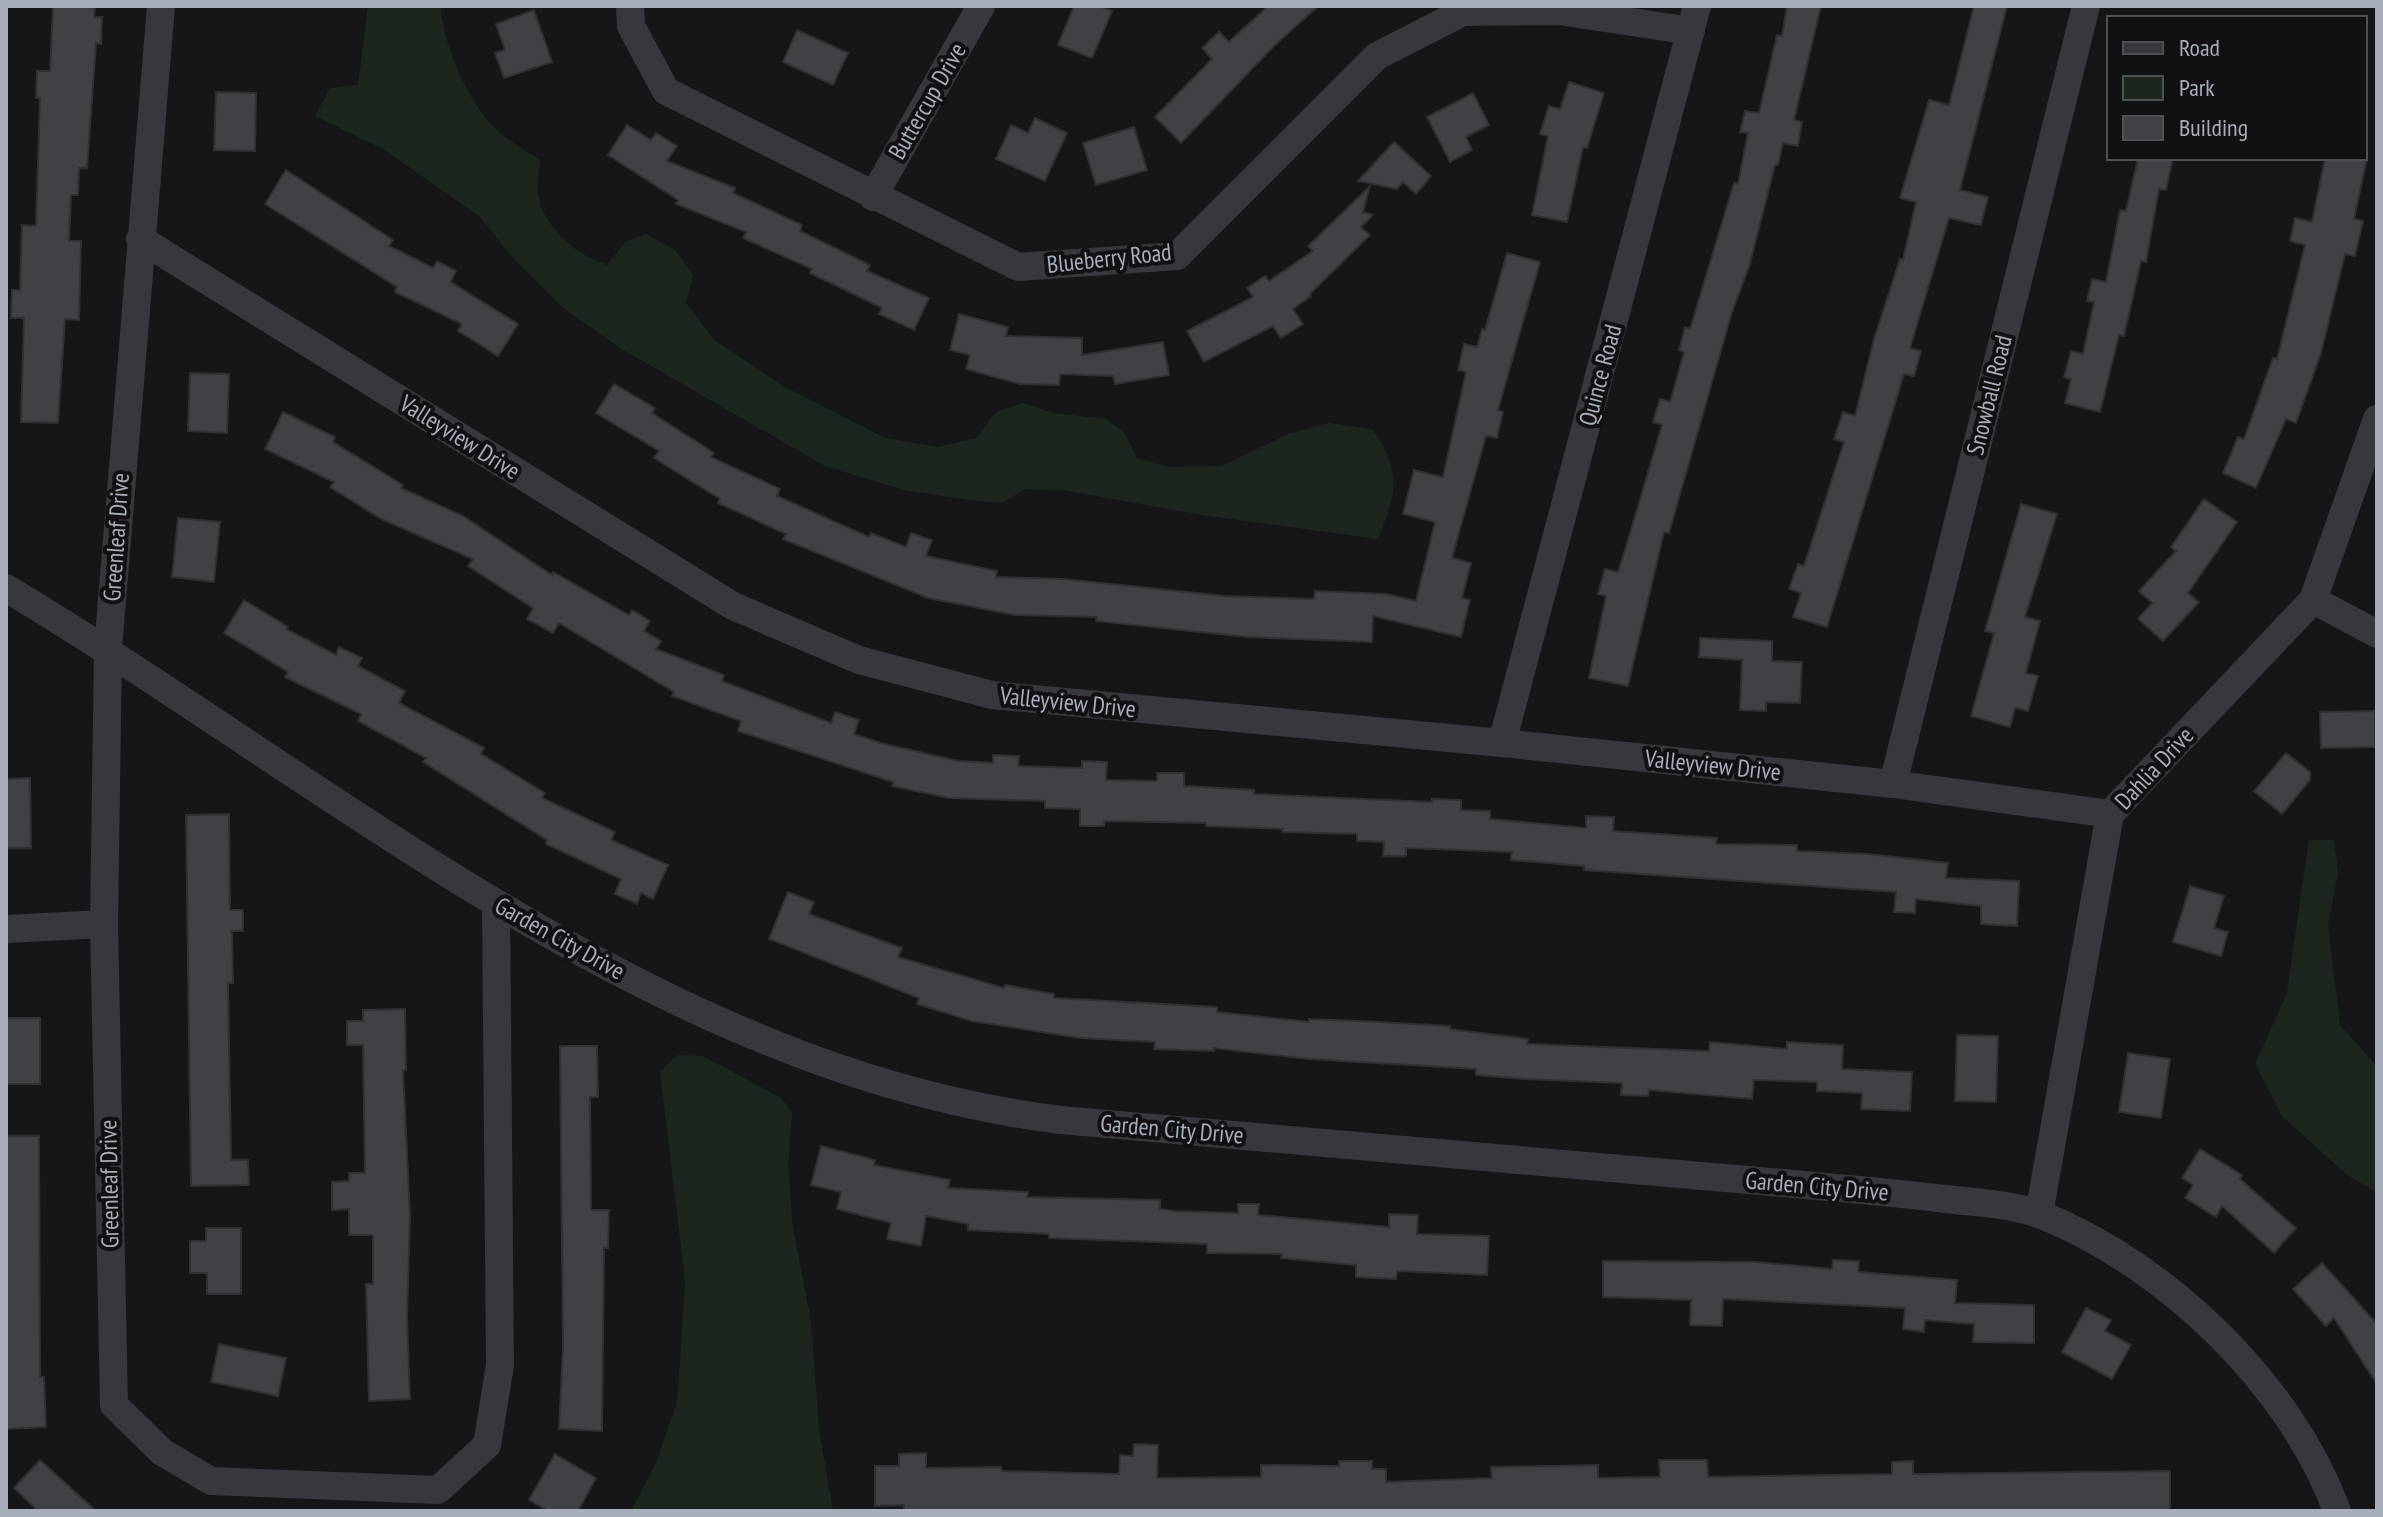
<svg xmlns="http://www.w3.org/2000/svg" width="2383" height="1517" font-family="'PT Sans Narrow',sans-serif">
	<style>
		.green { fill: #1d261e }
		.building { fill: #404145; stroke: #2f3034; stroke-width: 2 }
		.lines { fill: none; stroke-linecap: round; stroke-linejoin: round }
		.minor { stroke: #36383d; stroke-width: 28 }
		.labels { text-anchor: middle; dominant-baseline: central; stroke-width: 8; stroke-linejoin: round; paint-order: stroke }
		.street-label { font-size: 24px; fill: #a7aeb9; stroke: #111113 }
	</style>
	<rect width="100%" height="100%" fill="#161618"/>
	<path class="green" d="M368,6h73c1,38 28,99 57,125 12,11 28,20 42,29 -1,11 -3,22 -2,33 3,32 40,64 69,72l18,-23 21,-8 29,16 18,25 -7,28 27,36 70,47 102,52 53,9 38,-9 20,-26 27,-9 30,10 53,6 18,13 13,26 32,9 52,-1 67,-32 41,-11 43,6c31,44 24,64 6,110l-176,-24 -139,-25 -37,-1 -24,14 -33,-3 -65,-10 -79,-24 -205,-118 -58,-41 -47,-47 -36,-44 -96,-67 -68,-33 15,-28 28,-3z
		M2309,840h25l4,33 -10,52 12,100 37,41v127l-31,-19 -64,-58 -27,-52 32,-71z
		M678,1055l25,1 78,42 11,14 -4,55 5,61 18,93 8,108 14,82h-202l25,-48 21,-61 5,-70 3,-51 -25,-210z"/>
	<path class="building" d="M53,6h42l-1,11h8l-1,27 -5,-1 -9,125h-8l-1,27h-7l-2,46h12l-2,79 -14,-1 -7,104 -37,-1 3,-104h-13l1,-28h8l2,-65 14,1 4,-128h-4l1,-27h13z
		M1074,6h26l12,5 -20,47 -34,-13z
		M1268,6h50l-46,42 -91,95 -26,-26 57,-58 -10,-11 17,-16 10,10z
		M1787,6h34l-27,114 8,2 -4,24 -15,-3 -5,22h-3l-26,102 -17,45 -63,221 -5,-1 -36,154 -39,-8 17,-82 -8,-2 7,-25 13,3 7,-22 37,-125 -9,-3 7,-23 10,3 14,-50 -5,-2 6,-23 5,2 44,-146 4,1 10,-51 -8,-1 5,-21 14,2 18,-78 5,1z
		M1974,6h33l-47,184 28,7 -7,28 -32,-7 -39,130 11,3 -7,25 -10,-2 -77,253 -34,-10 8,-24 -12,-4 9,-25 6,2 40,-124 -10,-3 9,-27 12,4 19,-77 26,-80 3,1 13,-58 -16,-4 29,-98 20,5z
		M534,10l18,52 -48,16 -9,-25 10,-3 -9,-26z
		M797,30l51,23 -15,32 -50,-23z
		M1569,82l35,11 -17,55 -4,-1 -16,75 -35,-7 16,-79 -8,-2 9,-28 11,3z
		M216,92l40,1 -1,58 -41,-1z
		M1473,93l16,32 -23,12 6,13 -22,12 -23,-45z
		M1035,118l32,15 -22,48 -49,-22 15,-34 17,8z
		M627,125l24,15 5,-7 21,13 -10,15 68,27 -2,5 69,32 -2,6 70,34 -3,6 62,27 -15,32 -35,-16 3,-6 -72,-35 2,-4 -69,-31 3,-6 -70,-28 2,-4 -70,-45z
		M1134,127l13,43 -51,15 -13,-42z
		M1394,142l37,34 -15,18 -13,-12 -6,7 -39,-8z
		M2138,158h35l-7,32 -7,-1 -13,73 -5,-1 -17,75 -5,-1 -19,77 -35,-9 6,-24 -7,-2 7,-26 12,3 11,-52 -7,-1 5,-22 14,3 14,-72 6,1z
		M2325,158h42l-13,61 9,2 -8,35 -10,-2 -24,99 -25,70 -10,-4 -30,69 -33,-15 15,-36 6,2 29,-81 4,1 28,-114 -15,-4 5,-23 17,4z
		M286,170l107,70 -4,6 44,22 4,-7 19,10 -5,11 67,42 -20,32 -40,-25 4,-7 -67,-32 2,-5 -132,-83z
		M1370,186l-7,26 10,3 -12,12 9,8 -60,59 1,2 -18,13 10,15 -22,14 -8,-12 -69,36 -17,-31 66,-34 -6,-9 18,-12 4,5 44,-30 -5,-5z
		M1507,253l33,9 -42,148 5,2 -6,26 -11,-2 -34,122 19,5 -9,35 8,2 -9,37 -88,-21 -1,26 -125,-5 -151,-16 1,-4 -83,-2 -86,-17 -145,-59 3,-5 -68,-31 2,-4 -66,-41 5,-7 -63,-38 18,-29 41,24 -3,5 62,40 -3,4 69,32 -3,7 92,41 2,-4 35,14 5,-14 21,7 -6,16 71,15 -1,6 67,2 162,17 89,3 1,-8 72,3 29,7 19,-79 -32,-8 11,-44 29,7 23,-105 -8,-2 6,-26 13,3 5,-18 3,1z
		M959,314l49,13 -2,9 76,2v17l81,-13 6,33 -54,9 -2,-8 -53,-2 -1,11 -39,-1 -54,-15 4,-14 -20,-5z
		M190,373l39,1 -2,59 -39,-2z
		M283,412l52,25 -2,5 70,43 -2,3 62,28 89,59 1,-3 76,43 3,-5 18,11 -6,10 17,10 -5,8 68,26 -2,6 109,42 4,-11 24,8 -5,14 30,10 75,17 34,2v-8l26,1 -1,10 64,2v-7l25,1 -1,18 51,1v-8h27v13l70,4v4l178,8v-3l29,1v10l29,1v8l96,9v-12l28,1 -1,14 104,7 -1,6 81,1v6l71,3 80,9 -2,15 73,3 -2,45 -36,-2v-18l-65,-7 -1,14 -21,-1 2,-20 -312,-22v-4l-73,-6 1,-8 -106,-4v8h-23l1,-14 -27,-1v-7l-75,-2 1,-3 -77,-3v-3l-102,-2v5h-24v-17l-35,-1v-7l-96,-3 -57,-12 1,-4 -155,-51 3,-10 -69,-25 2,-4 -115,-69 -6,10 -26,-14 6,-11 -65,-42 5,-7 -92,-40 -51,-32 4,-5 -69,-33z
		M2204,499l33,23 -49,71 11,9 -36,39 -25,-22 14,-16 -13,-12 37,-40 -5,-4z
		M2021,504l36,10 -32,103 15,4 -14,52 12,3 -10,35 -13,-3 -5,19 -39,-11 23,-83 -9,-2z
		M178,518l42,4 -6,60 -42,-5z
		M244,600l44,27 -2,2 50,26 3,-8 23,11 -4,8 47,25 -6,12 85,45 -3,6 64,39 -3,5 73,34 -4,8 57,25 -15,34 -12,-6 -4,11 -22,-10 6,-15 -75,-35 1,-4 -124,-78 3,-4 -68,-37 3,-7 -76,-37 3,-5 -64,-39z
		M1700,638l72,3v20l30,1 -2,41 -34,-1v9l-26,-1 2,-50 -43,-3z
		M2375,711v36l-54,1 -1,-36z
		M2286,753l24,19v8l-28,34 -28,-23z
		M30,778l1,70h-25v-69z
		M229,814l1,96h13v21h-11l1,52h-5l3,177h17l1,25 -58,1 -5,-371z
		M2190,886l34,10 -10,32 14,4 -7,24 -48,-14z
		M788,892l26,10 -5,12 93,34 -4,9 106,31 1,-3 49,9v4l163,9v5l92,10v-3l50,2 91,5v3l78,10 -1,5 182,7 1,-9 77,7v-7l56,3 -1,24 70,3 -2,39 -49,-2 1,-16 -45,-2v-9l-63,-2 -2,19 -103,-9 -1,6 -27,-1 1,-12 -98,-4 -48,-4v-6l-166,-10 -96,-11v3l-60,-2 1,-7 -75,-4 -108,-17 -55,-17 2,-6 -150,-59z
		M405,1009l1,61h-3l7,146 -3,101 3,82 -41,2 -3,-117h7v-49h-24v-26l-17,1v-28l17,-1v-8h16l-2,-128h-16v-24h16v-11z
		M6,1018h34v66h-34z
		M1957,1035l41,1 -2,66 -41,-1z
		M560,1046h37l1,51h-8l1,113h18l-1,38h-4l-2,183 -43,-2 4,-81z
		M2128,1053l42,6 -9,59 -42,-6z
		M6,1136h33l1,241h4l2,50 -39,2z
		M821,1146l54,14 -1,5 76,15 -2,8 80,4 -1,5 133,3v9l14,2 64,2v-9h21l-1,11 131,12v-13l29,1 -1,19 72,2 -2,39 -90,-4 -1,8 -40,-2v-12l-75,-7 1,-4 -75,-1v-9l-158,-6v-4l-81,-4v-6l-42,-8 -5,30 -34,-7 4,-16 -54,-14 4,-17 -30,-7z
		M2200,1149l42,26 -2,4 56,49 -22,25 -52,-47 -6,11 -31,-19 8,-13 -11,-7z
		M206,1228h35v66h-34v-21h-17v-32h16z
		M1833,1260l26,1 -1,11 99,8 -2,23 79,2v38l-61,-1 1,-18 -49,-4 -1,12 -21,-3 2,-21 -182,-9 -1,27 -32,-1 1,-25 -88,-3v-36l152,1 77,7z
		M2322,1263l55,61v60l-43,-66 -8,8 -33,-37z
		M2086,1308l25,12 -6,11 26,14 -19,34 -50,-27z
		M219,1344l67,14 -8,38 -67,-14z
		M1134,1444l24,1 -1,33 104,-1v-12l78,1v-5h33v8h14v13l106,-4 -1,-11 107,-2v13l62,-1 -1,-17h48l1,17 184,-3v-12l21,-1v13l257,-3v39l-1266,1v-6l-29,1v-40h24v-12l27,-1v15l75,-1 1,4 117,3 1,-19 13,1z
		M555,1454l41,24 -18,33h-30l-19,-11z
		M40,1460l56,51h-58l-24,-23z"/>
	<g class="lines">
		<path class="minor" d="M161,6l-53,643 -4,275 10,481 48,47 49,29 227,9 49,-45 13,-80 -4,-460
			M630,6l1,20 35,65 352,176 159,-11 200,-200 86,-44 96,-1 132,20
			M873,197l108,-191
			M140,239l593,367 126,54 133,35 510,48 391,41 217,30
			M6,588c335,201 654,482 1055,532 229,19 458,39 687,60 66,6 132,11 198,19 32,4 68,5 98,17 123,50 247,169 293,295
			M2313,600l64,34
			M1502,743l195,-737
			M1893,784l193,-778
			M6,929l98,-5
			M2039,1214l71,-400 203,-214 64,-181"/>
	</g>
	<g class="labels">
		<g class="street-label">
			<text transform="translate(927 101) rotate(-60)">Buttercup Drive</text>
			<text transform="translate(1109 258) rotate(-6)">Blueberry Road</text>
			<text transform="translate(1600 375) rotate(-75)">Quince Road</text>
			<text transform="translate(1989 395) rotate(-76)">Snowball Road</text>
			<text transform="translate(460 437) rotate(32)">Valleyview Drive</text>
			<text transform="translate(116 537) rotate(-86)">Greenleaf Drive</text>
			<text transform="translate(1068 702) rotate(6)">Valleyview Drive</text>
			<text transform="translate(1713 765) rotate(6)">Valleyview Drive</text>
			<text transform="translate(2154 768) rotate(-47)">Dahlia Drive</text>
			<text transform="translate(560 938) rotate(29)">Garden City Drive</text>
			<text transform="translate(1172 1129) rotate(5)">Garden City Drive</text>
			<text transform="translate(109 1184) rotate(-91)">Greenleaf Drive</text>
			<text transform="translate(1817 1186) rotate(5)">Garden City Drive</text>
		</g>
	</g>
	<rect width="2383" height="1517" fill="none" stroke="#a7aeb9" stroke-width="16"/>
	<rect x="2107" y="16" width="260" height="144" fill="#111113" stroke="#4d5055" stroke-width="2"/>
	<rect x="2123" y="42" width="40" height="12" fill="#36383d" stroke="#4d5055" stroke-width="2"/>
	<text x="2179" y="56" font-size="24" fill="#a7aeb9">Road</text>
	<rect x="2123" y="76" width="40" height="24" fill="#1d261e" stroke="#4d5055" stroke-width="2"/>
	<text x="2179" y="96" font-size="24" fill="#a7aeb9">Park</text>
	<rect x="2123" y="116" width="40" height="24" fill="#404145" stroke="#4d5055" stroke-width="2"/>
	<text x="2179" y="136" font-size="24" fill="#a7aeb9">Building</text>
</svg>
